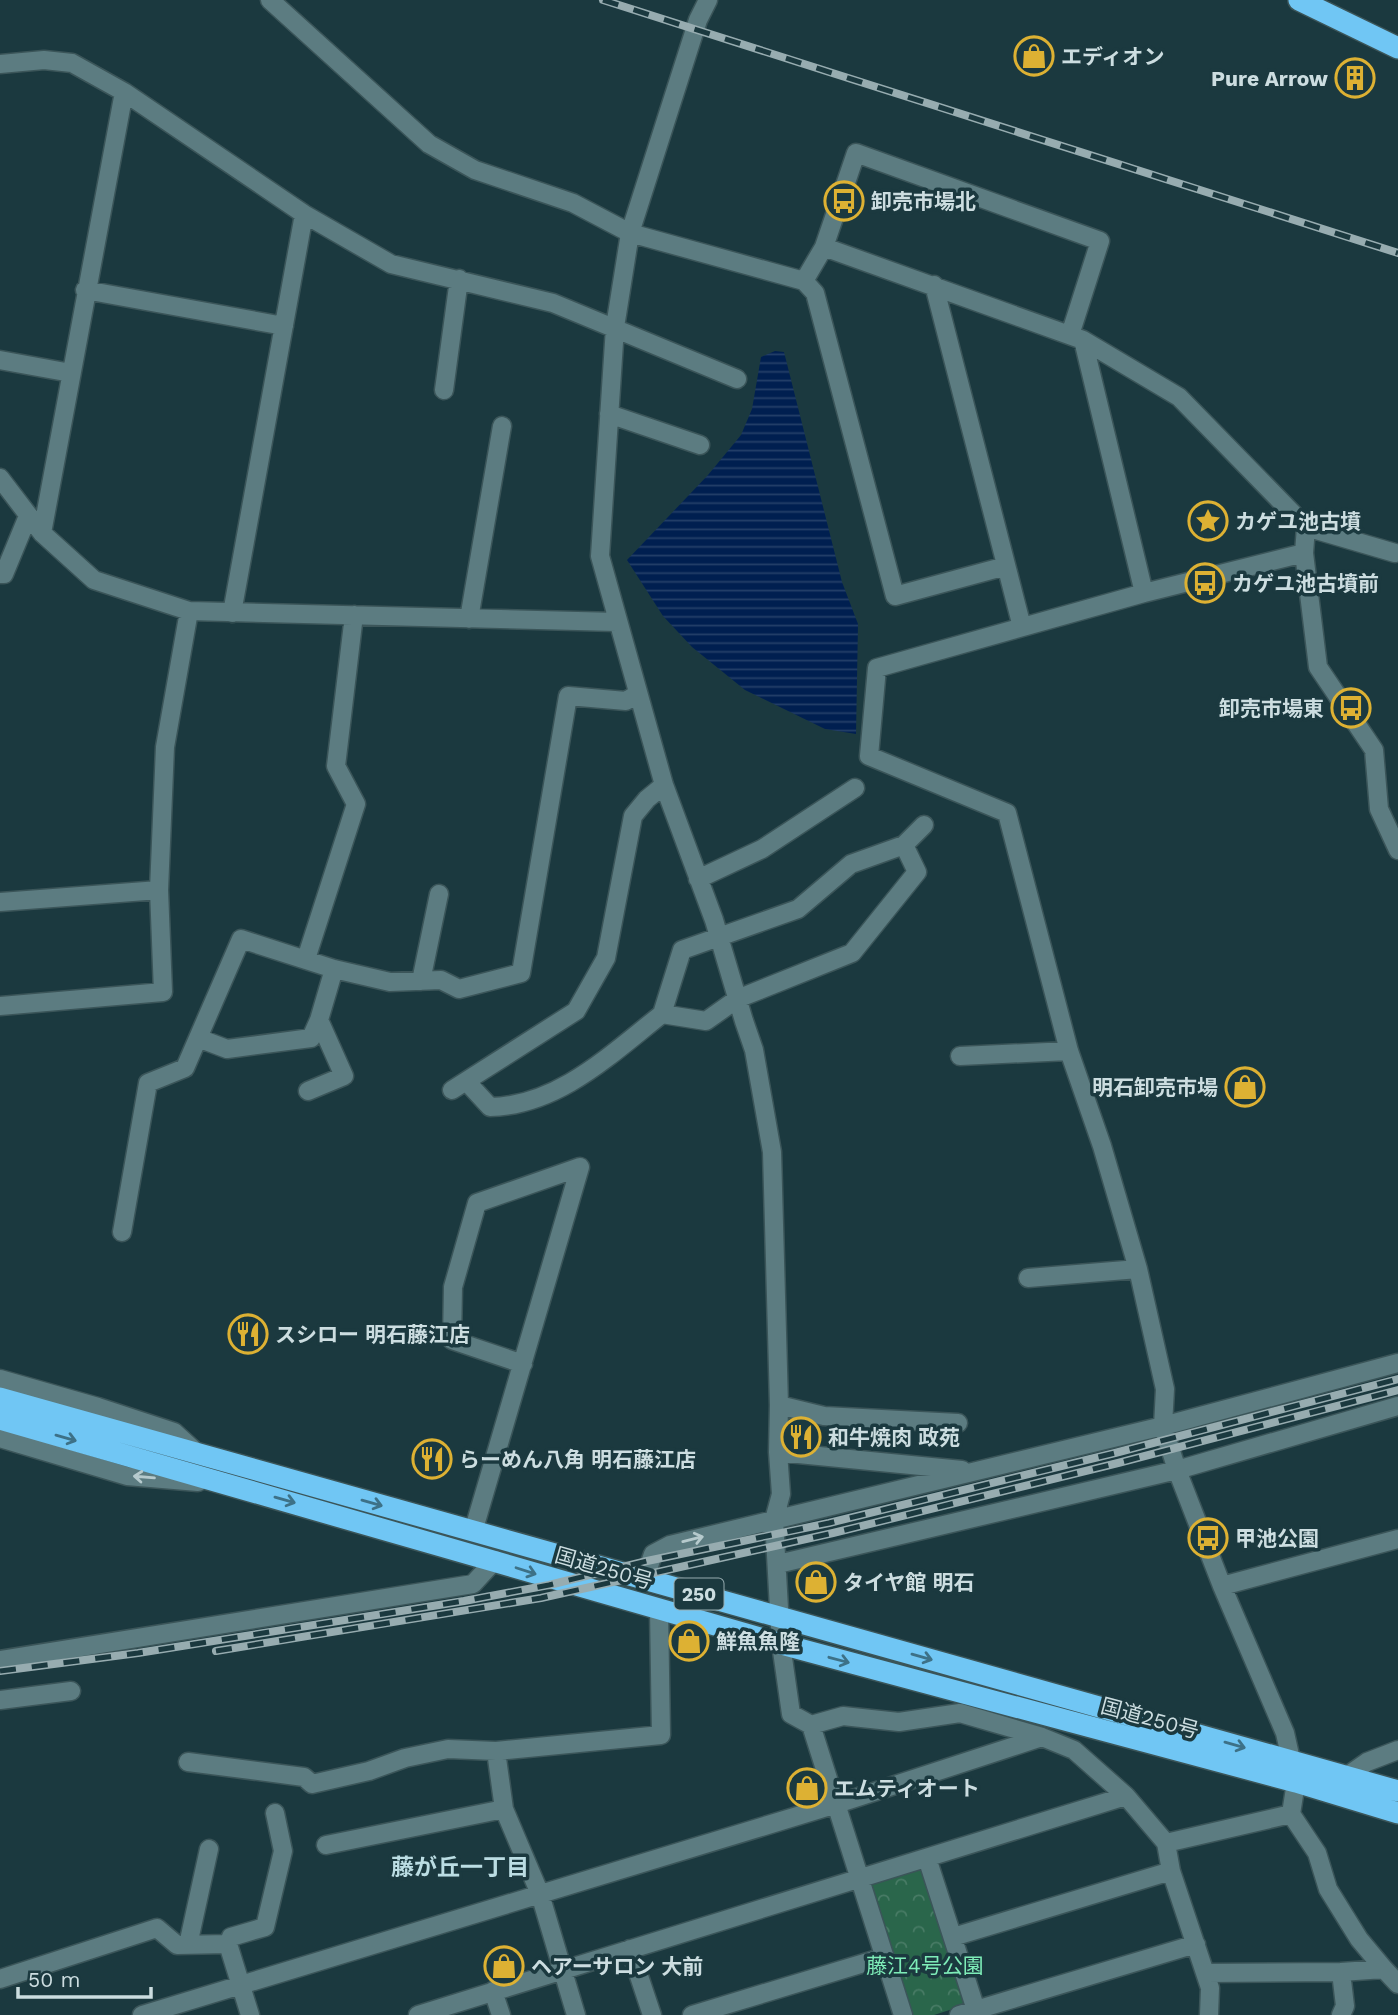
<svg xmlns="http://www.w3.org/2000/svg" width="1398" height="2015" font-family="'Work Sans','Noto Sans JP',sans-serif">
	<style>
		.park { fill: url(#park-crowns) }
		.water { fill: url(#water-rules) }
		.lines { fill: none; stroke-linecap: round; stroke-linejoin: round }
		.minor-casing { stroke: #3b5559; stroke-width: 21 }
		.highway-casing { stroke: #3b5559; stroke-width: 24 }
		.minor { stroke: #5c7c81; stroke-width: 18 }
		.highway { stroke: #70c6f4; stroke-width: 21 }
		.rail-casing { stroke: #97acb0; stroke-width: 8 }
		.rail { stroke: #1b393f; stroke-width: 5; stroke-dasharray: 16; stroke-linecap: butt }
		.oneway { stroke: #3d7187 }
		.oneway2 { stroke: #b6cacd }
		.labels { text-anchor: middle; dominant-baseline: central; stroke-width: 7; stroke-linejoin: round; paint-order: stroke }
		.shield { fill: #1b393f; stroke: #97acb0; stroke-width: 2 }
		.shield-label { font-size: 19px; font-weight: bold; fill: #ccdde0 }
		.poi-label { font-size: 21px; font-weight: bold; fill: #ccdde0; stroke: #1b393f; text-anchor: start }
		.street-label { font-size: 21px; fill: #ccdde0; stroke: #1b393f }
		.park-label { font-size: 21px; fill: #7eecb8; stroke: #1b393f }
		.neighbourhood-label { font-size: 23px; font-weight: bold; fill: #bbdde3; stroke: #1b393f }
	</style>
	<defs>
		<pattern id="park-crowns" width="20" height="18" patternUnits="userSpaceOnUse" patternTransform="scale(1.75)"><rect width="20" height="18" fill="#2a664b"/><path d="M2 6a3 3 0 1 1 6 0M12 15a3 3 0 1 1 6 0" fill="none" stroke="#487b65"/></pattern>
		<pattern id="water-rules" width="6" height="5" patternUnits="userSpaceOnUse" patternTransform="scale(1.75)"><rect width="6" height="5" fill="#001f50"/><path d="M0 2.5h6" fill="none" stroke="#243f69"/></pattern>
	</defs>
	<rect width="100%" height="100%" fill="#1b393f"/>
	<path class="park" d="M923,1866l45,138 -34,11h-25l-40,-132z"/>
	<path class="water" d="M775,351l9,1 58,230 16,42 -2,110 -31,-5 -80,-39 -53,-43 -29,-31 -36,-56 81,-85 33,-40 11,-26 9,-52z"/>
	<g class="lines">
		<g class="minor-casing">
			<path id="minor" d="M270,0l159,144 46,26 98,33 57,30 174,48 11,12 80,303 111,-30
				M708,0l-10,20 -68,213 -15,94 -15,229 64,229 50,135 30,101 10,29 18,102 7,253 -1,47 3,42 -7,26 7,124 10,70 20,11 92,290
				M0,64l44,-4 28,3 52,29 180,122 87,50 162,39 184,76
				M804,281l20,-34
				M934,285l88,342
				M85,290l199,36
				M1070,335l30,-94 -244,-88 -32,94 259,93 61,253 160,-40
				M1083,340l96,57 127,130 -2,26 14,114 56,83 5,59 19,41
				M0,360l71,13
				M444,390l15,-111
				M609,414l91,31
				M0,478l42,55 52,47 95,31 428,11
				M1306,527l89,26
				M42,533l82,-441
				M0,574h4l24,-58
				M1144,593l-267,75 -8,88 138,57 62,238 33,95 36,123 27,120 -2,37 14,44 45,116 63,147 11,49 -5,32 -125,29
				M232,613l72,-399
				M469,619l33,-193
				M698,879l64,-30 93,-61
				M0,902l159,-12 6,-143 24,-136
				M306,959l50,-155 -20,-38 18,-151
				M334,969l-15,51 -8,18 -84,11 -29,-11 43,-99 93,30 56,13 51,-2 18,9 62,-16 47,-277 58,5 11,-7
				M421,981l18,-87
				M0,1006l163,-14 -4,-102
				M662,1014l20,-64 116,-41 53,-45 53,-19 20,-20
				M960,1056l109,-5
				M467,1082l23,25c68,-1 121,-53 172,-93l44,7 31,-22 115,-46 65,-81 -13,-27
				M452,1090l124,-79 30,-53 27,-142 14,-17 17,-14
				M308,1091l36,-15 -25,-56
				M122,1232l26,-149 37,-15 13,-30
				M1028,1278l110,-9
				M0,1379l98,28 76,25 23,21
				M779,1405l45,11 134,7
				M0,1438l127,38 71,6
				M778,1452l184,18
				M473,1532l107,-365 -103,36 -24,84 -1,53 71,24
				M778,1564l399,-94 221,-64
				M645,1578l8,-24 17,-9 493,-119 235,-63
				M1222,1586l176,-47
				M0,1660l473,-76 22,-24
				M0,1700l71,-9
				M811,1725l32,-9 56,6 61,-9 82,24 32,13 52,46
				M496,1751l165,-16 -2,-125
				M188,1762l116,15 8,7 57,-13 36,-13 43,-9 48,2 8,58
				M1347,1776l20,-14 31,-12
				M1291,1814l26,39 11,36 31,50 25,30
				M326,1845l178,-36 36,85 36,121
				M927,1858l49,152
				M953,1937l218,-66
				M228,1944l22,71
				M188,1945l21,-96
				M630,1949l22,66
				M1341,1972l43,-3 14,15
				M1206,1973l135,-1 4,34 -4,9
				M0,1979l157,-51 20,17 51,-1 3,-7 34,-10 18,-76 -8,-38
				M493,1991l8,24
				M142,2015l695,-211 205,-67
				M418,2015l708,-219 40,47 5,28 39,117 -1,27
				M692,2015l192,-58
				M959,2015l237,-71"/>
		</g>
		<g class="highway-casing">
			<path id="highway" d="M1299,0l99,48
				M0,1398l1398,393
				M0,1419l781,225 515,138 102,31"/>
		</g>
		<use href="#minor" class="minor"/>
		<use href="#highway" class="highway"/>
		<g class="rail-casing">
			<path id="rail" d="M603,0l795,253
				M216,1651l325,-53 292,-65 285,-70 280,-73
				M0,1671l138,-18 326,-52 85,-16 98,-24 182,-38 286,-70 283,-74"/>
		</g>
		<use href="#rail" class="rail"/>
	</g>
	<defs><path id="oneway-shaft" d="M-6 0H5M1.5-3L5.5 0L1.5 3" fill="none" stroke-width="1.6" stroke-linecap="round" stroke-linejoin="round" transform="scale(1.75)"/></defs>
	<g class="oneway">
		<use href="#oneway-shaft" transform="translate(66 1438) rotate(16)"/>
		<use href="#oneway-shaft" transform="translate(285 1500) rotate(16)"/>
		<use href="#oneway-shaft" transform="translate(372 1503) rotate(16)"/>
		<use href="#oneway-shaft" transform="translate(526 1571) rotate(18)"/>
		<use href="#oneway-shaft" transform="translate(922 1657) rotate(16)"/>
		<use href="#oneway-shaft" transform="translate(839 1660) rotate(15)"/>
		<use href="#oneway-shaft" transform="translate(1235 1745) rotate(16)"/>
	</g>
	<g class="oneway2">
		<use href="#oneway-shaft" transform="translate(144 1477) rotate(-175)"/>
		<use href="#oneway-shaft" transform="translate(693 1539) rotate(-14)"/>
	</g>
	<defs>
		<g id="shop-ring" transform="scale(2.0125)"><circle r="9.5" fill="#1b393f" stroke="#ddb133" stroke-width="1.5"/><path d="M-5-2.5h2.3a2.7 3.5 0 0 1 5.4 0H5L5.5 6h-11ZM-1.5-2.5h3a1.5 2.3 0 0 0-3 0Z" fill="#ddb133"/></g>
		<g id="building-ring" transform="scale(2.0125)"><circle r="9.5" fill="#1b393f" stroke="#ddb133" stroke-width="1.5"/><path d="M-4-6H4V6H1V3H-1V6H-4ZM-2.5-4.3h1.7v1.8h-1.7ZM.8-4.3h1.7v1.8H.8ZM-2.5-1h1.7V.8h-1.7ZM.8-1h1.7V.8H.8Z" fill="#ddb133"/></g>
		<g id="bus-ring" transform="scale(2.0125)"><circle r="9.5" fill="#1b393f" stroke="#ddb133" stroke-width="1.5"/><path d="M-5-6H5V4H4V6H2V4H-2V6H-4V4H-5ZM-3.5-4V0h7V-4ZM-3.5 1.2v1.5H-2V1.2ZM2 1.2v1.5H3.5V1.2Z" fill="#ddb133"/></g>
		<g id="sight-ring" transform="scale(2.0125)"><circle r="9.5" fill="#1b393f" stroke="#ddb133" stroke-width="1.5"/><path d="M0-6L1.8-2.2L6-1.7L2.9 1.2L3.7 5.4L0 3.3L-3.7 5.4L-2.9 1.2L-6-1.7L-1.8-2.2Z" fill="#ddb133"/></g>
		<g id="restaurant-ring" transform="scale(2.0125)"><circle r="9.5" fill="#1b393f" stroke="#ddb133" stroke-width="1.5"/><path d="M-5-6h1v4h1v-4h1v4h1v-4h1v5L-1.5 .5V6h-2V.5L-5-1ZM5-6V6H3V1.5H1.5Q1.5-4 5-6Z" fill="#ddb133"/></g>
	</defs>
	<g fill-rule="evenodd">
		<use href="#shop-ring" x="1034" y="56"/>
		<use href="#building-ring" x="1355" y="78"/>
		<use href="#bus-ring" x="844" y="201"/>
		<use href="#sight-ring" x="1208" y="521"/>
		<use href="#bus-ring" x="1205" y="583"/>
		<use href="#bus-ring" x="1351" y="708"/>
		<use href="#shop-ring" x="1245" y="1087"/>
		<use href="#restaurant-ring" x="248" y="1334"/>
		<use href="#restaurant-ring" x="801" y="1437"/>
		<use href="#restaurant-ring" x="432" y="1459"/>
		<use href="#bus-ring" x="1208" y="1538"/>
		<use href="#shop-ring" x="816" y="1582"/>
		<use href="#shop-ring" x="689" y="1641"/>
		<use href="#shop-ring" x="807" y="1788"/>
		<use href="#shop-ring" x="504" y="1966"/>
	</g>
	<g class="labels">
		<rect class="shield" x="674.5" y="1578.5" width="49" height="31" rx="5"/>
		<g class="shield-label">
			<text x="699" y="1594">250</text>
		</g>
		<g class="poi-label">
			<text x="1061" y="56">エディオン</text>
			<text x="1328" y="78" text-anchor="end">Pure Arrow</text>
			<text x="871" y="201">卸売市場北</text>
			<text x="1235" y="521">カゲユ池古墳</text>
			<text x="1232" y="583">カゲユ池古墳前</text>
			<text x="1324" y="708" text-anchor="end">卸売市場東</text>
			<text x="1218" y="1087" text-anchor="end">明石卸売市場</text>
			<text x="275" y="1334">スシロー 明石藤江店</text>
			<text x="828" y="1437">和牛焼肉 政苑</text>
			<text x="459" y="1459">らーめん八角 明石藤江店</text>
			<text x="1235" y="1538">甲池公園</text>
			<text x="843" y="1582">タイヤ館 明石</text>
			<text x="716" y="1641">鮮魚魚隆</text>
			<text x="834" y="1788">エムティオート</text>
			<text x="531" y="1966">ヘアーサロン 大前</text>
		</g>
		<g class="street-label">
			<text transform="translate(604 1568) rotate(16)">国道250号</text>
			<text transform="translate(1150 1718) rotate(15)">国道250号</text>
		</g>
		<g class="park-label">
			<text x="925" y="1965">藤江4号公園</text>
		</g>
		<g class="neighbourhood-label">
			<text x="460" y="1867">藤が丘一丁目</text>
		</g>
	</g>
	<path d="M18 1987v10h133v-10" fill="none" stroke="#ccdde0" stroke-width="3.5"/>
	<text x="28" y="1987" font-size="21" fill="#ccdde0" stroke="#1b393f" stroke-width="5" paint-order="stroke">50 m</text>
</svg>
